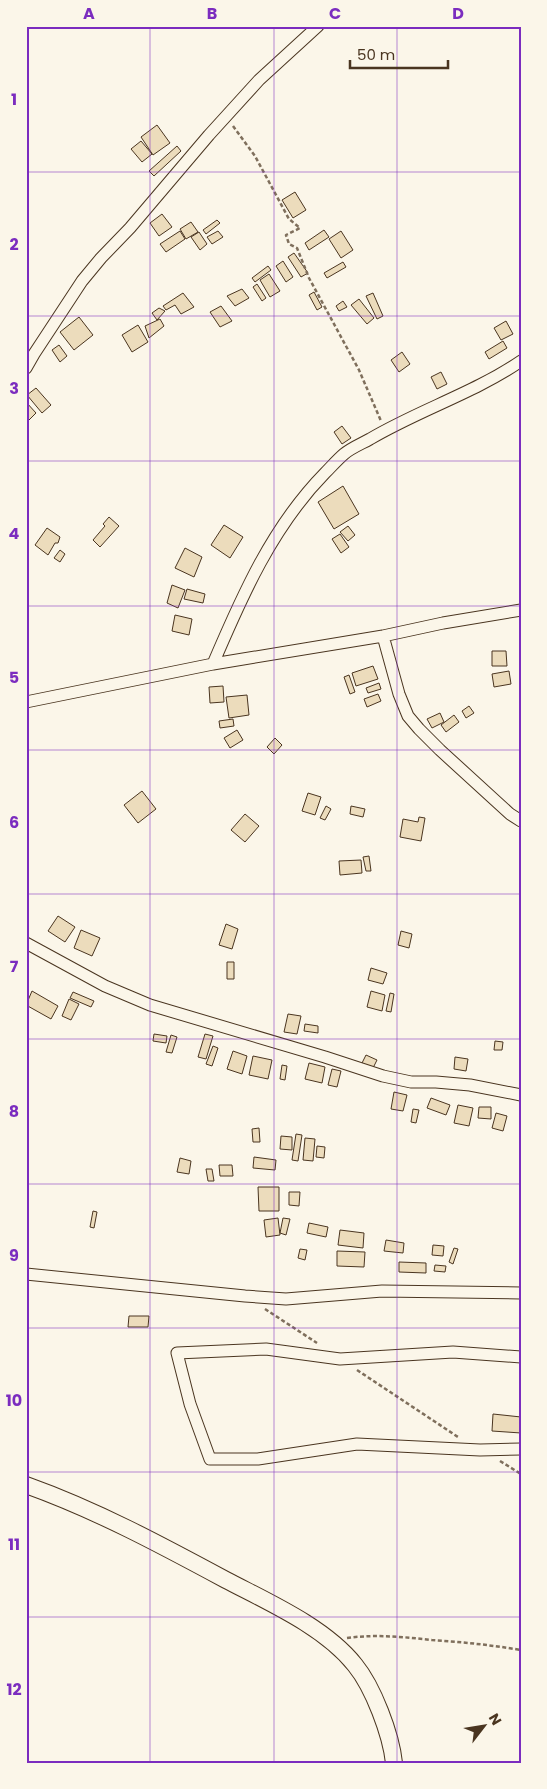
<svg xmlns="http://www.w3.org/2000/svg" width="547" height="1789" font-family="Poppins,sans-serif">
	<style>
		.building { fill: #ecdcbc; stroke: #4a3520 }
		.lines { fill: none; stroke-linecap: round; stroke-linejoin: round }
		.minor-casing { stroke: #4a3520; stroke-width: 13 }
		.secondary-casing { stroke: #4a3520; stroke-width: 18 }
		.path { stroke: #7f6f5c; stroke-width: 2.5; stroke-dasharray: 4 2.5; stroke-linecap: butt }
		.minor { stroke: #fbf6e9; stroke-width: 11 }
		.secondary { stroke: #fbf6e9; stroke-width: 16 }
		.grid { fill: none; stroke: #7b2cbf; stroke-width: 1; stroke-opacity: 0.55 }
		.neatline { fill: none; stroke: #7b2cbf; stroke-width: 2 }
		.grid-label { font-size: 16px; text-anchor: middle; font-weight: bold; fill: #7b2cbf }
	</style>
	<rect width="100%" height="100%" fill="#fbf6e9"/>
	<path class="building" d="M157,125l13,18 -17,12 -12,-18z
		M141,141l11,13 -10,8 -11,-13z
		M177,146l4,5 -27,25 -5,-5z
		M295,192l11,18 -13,8 -11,-18z
		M162,214l10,13 -13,9 -9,-13z
		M217,220l3,3 -14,11 -3,-4z
		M191,222l7,10 -12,7 -6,-10z
		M324,230l5,7 -20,13 -4,-7z
		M180,231l5,8 -19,13 -6,-8z
		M218,231l5,6 -11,7 -5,-7z
		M341,231l12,19 -12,8 -12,-19z
		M199,232l8,12 -7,6 -9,-13z
		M294,253l14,20 -7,4 -13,-20z
		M283,261l10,16 -7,5 -10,-16z
		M343,262l3,5 -19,11 -3,-5z
		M268,266l3,4 -16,12 -3,-4z
		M269,274l11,17 -10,6 -10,-17z
		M257,284l9,14 -4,3 -9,-14z
		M242,289l7,9 -14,8 -8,-10z
		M314,292l8,15 -5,3 -8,-15z
		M183,293l11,14 -13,7 -6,-9 -9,5 -3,-4z
		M373,293l10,23 -6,3 -11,-23z
		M359,299l15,19 -7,6 -16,-19z
		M343,301l4,6 -8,4 -3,-5z
		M221,306l11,15 -12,6 -10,-15z
		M159,308l6,3 -8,9 -5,-7z
		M79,317l14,18 -19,15 -14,-18z
		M160,319l4,7 -15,12 -4,-12z
		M506,321l7,13 -12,6 -7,-12z
		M138,325l10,17 -16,10 -10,-17z
		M503,341l4,7 -18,11 -4,-7z
		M59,345l8,11 -7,6 -8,-12z
		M402,352l8,12 -11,8 -8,-12z
		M441,372l6,12 -10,5 -6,-12z
		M36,388l15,17 -9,8 -15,-18z
		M26,402l10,11 -9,9h-1z
		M342,426l9,12 -9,6 -8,-12z
		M343,486l16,28 -25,15 -16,-27z
		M109,517l10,9 -19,21 -7,-7 12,-14 -2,-2z
		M224,525l19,12 -13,21 -19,-13z
		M348,526l7,9 -7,6 -8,-9z
		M47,528l13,9 -2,6h-3l-7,12 -13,-10z
		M340,534l9,13 -8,6 -9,-14z
		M185,548l17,9 -8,20 -19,-9z
		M60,550l5,4 -5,8 -6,-4z
		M172,585l13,5 -7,18 -11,-5z
		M187,589l18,5 -2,9 -19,-4z
		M175,615l17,4 -3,16 -17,-4z
		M492,651h14l1,15h-15z
		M373,666l5,13 -22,7 -4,-13z
		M509,671l2,13 -17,3 -2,-13z
		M349,675l6,17 -5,2 -6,-17z
		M379,683l2,6 -13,4 -2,-5z
		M223,686l1,16 -14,1 -1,-16z
		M378,694l3,7 -14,6 -3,-8z
		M247,695l2,20 -20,3 -3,-21z
		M469,706l5,7 -8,5 -4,-7z
		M440,713l4,9 -12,6 -5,-9z
		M454,715l5,7 -13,10 -5,-7z
		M233,719l1,7 -14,2 -1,-7z
		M237,730l6,10 -13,8 -6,-10z
		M275,738l7,7 -8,9 -7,-7z
		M142,791l14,18 -18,14 -14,-18z
		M308,793l13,4 -6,18 -13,-4z
		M326,806l5,3 -6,11 -5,-2z
		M351,806l14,3 -2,8 -13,-3z
		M245,814l14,12 -14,16 -14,-12z
		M419,817l6,1 -4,23 -21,-4 3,-18 15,3z
		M369,856l2,15h-5l-3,-14z
		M361,860l1,13 -22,2 -1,-14z
		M58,916l17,11 -10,15 -17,-11z
		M226,924l12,5 -6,20 -13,-4z
		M81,930l19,8 -8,18 -18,-8z
		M401,931l11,3 -3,14 -11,-3z
		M227,962h7v17h-7z
		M371,968l16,5 -4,11 -15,-4z
		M32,991l26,15 -7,13 -25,-14z
		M371,991l14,4 -3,16 -15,-4z
		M73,992l21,9 -3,6 -21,-9z
		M390,993l4,1 -3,18 -5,-1z
		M69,999l10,5 -8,16 -9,-4z
		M288,1014l13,2 -4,18 -13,-2z
		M305,1024l13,2v7l-14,-2z
		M154,1034l13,2 -1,7 -13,-2z
		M205,1034l8,2 -7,23 -8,-2z
		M171,1035l6,2 -5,16 -6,-1z
		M495,1041l8,1 -1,8h-8z
		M213,1046l5,2 -6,18 -6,-2z
		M233,1051l14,5 -5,18 -15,-5z
		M366,1055l11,5 -5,10 -11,-5z
		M253,1056l19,4 -4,19 -19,-4z
		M455,1057l13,2 -2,12 -12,-2z
		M309,1063l16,4 -3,16 -17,-4z
		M282,1065l5,1 -2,14 -5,-1z
		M332,1069l9,2 -4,16 -9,-2z
		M394,1092l13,3 -4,16 -12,-2z
		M431,1098l19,7 -4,10 -19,-7z
		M458,1105l15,3 -4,18 -15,-3z
		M479,1107h12v12l-13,-1z
		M413,1109l6,1 -3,13 -5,-1z
		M496,1113l11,3 -4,15 -11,-3z
		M259,1128l1,14h-7l-1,-13z
		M296,1134l6,1 -4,26 -6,-1z
		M281,1136l11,1v13l-12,-1z
		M305,1138l10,1 -2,22 -10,-1z
		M317,1146l8,1 -1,11 -8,-1z
		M254,1157l22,3 -1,10 -22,-2z
		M180,1158l11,3 -2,13 -12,-2z
		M219,1165h13l1,11h-13z
		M206,1169h6l2,12h-6z
		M258,1187h21v24h-20z
		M289,1192h11l-1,14 -10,-1z
		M93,1211l4,1 -3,16 -4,-1z
		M278,1218l2,17 -14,2 -2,-17z
		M283,1218l7,1 -4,16 -6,-2z
		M309,1223l19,4 -2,10 -19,-4z
		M340,1230l24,3 -1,15 -25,-3z
		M386,1240l18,3 -1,10 -19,-2z
		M433,1245l11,1 -1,10 -11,-1z
		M454,1248l4,1 -5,15 -4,-2z
		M300,1249l7,1 -2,10 -7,-2z
		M337,1251l28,1 -1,15 -27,-1z
		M399,1262l27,1v10l-27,-1z
		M435,1265l11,1 -1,6 -11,-1z
		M129,1316h20l-1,11h-20z
		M493,1414l28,3v16l-29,-2z"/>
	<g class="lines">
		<g class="minor-casing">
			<path id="minor" d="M26,368l8,-14 48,-73 19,-23 29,-30 79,-93 50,-55 59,-54
				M383,636l16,58 9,22 11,13 21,21 70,64 11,7
				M213,664c29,-68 59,-137 112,-191 6,-6 12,-13 19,-19 7,-6 17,-10 26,-15 49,-29 104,-46 151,-78
				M26,702l187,-38 170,-28 60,-13 78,-13
				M26,943l79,43 45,19 175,52 58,19 28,6h25l34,3 51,10
				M26,1274l219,22 41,3 96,-8 139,2
				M521,1357l-68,-5 -113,7 -74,-10 -89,4 13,51 20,55h48l99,-15 123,6 41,-1"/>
		</g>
		<g class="secondary-casing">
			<path id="secondary" d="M26,1485c70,25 135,60 200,95 42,22 99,47 129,85 18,22 36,69 39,98"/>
		</g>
		<path class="path" d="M233,126l22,30 34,63 11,9 -14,7 3,9 8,4 12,30 50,92 22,51
			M265,1309l52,34
			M357,1370l101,67
			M500,1461l21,13
			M347,1638c29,-4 57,-1 85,2 30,2 59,5 89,10"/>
		<use href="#minor" class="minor"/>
		<use href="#secondary" class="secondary"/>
	</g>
	<path class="grid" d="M150,26v1737M274,26v1737M397,26v1737M26,172h495M26,316h495M26,461h495M26,606h495M26,750h495M26,894h495M26,1039h495M26,1184h495M26,1328h495M26,1472h495M26,1617h495"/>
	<rect width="547" height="1789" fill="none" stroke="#fbf6e9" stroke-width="55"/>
	<g transform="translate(484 1726) rotate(59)" stroke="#fbf6e9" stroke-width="4" paint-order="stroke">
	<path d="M0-4L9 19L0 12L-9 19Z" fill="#4a3520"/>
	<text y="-8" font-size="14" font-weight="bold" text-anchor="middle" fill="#4a3520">N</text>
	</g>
	<path d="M350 60v8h98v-8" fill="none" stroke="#4a3520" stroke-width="2.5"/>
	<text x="357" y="60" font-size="15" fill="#4a3520" stroke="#fbf6e9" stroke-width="4" paint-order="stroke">50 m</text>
	<rect x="28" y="28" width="492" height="1734" class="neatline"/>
	<g class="grid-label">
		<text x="89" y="19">A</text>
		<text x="212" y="19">B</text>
		<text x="335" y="19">C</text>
		<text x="458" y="19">D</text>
		<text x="14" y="105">1</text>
		<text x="14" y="250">2</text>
		<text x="14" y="394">3</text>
		<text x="14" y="539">4</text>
		<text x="14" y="683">5</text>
		<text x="14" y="828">6</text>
		<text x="14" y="972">7</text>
		<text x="14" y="1117">8</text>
		<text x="14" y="1261">9</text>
		<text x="14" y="1406">10</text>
		<text x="14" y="1550">11</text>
		<text x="14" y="1695">12</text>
	</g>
</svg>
